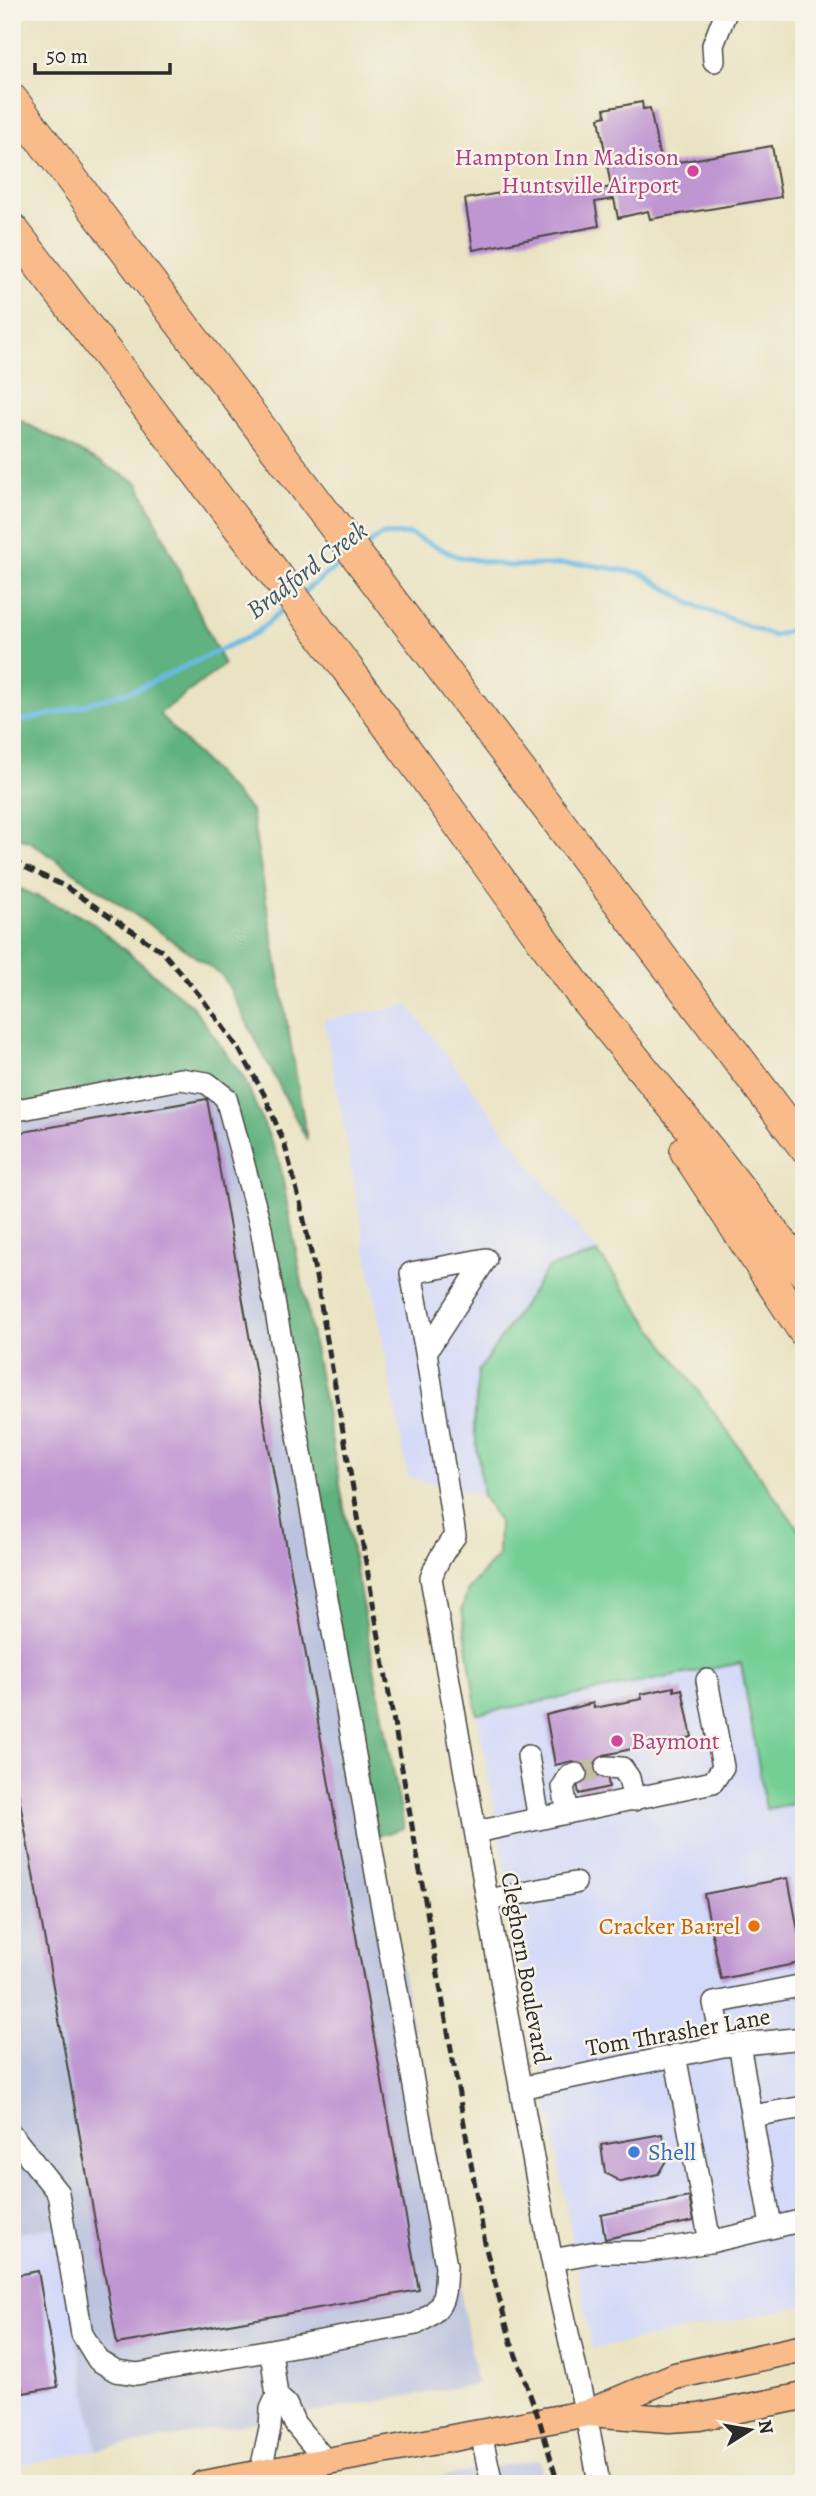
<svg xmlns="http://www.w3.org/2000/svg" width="816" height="2496" font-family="Alegreya,serif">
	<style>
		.built { fill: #d3d9f9 }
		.industrial { fill: #bcc3de }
		.green { fill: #75cf95; stroke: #507d60; stroke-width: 2 }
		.forest { fill: #60b27e; stroke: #466e54; stroke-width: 2 }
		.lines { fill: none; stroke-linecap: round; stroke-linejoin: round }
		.stream { stroke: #6abae5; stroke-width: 5 }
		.building { fill: #bf95d2 }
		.minor-tunnel { stroke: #c4bea5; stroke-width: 21; stroke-dasharray: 21 10; stroke-linecap: butt }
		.minor-casing { stroke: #484742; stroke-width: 24 }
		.major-casing { stroke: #484742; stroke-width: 29 }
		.highway-casing { stroke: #484742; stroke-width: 34 }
		.minor { stroke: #fff; stroke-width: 21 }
		.major { stroke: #fabb8b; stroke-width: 26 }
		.highway { stroke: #fabb8b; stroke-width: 32 }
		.rail { stroke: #2b2b2b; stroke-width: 5; stroke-dasharray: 10 5; stroke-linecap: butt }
		.hotel-dot { fill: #d1479c; stroke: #f7f3e8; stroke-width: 2.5 }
		.food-dot { fill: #e8710a; stroke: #f7f3e8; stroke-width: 2.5 }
		.shop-dot { fill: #3f7fe0; stroke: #f7f3e8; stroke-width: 2.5 }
		.labels { text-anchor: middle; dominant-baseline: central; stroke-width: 5; stroke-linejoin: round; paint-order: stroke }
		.hotel-label { font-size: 24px; fill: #b23c85; stroke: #f7f3e8; text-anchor: end }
		.food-label { font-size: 24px; fill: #c56008; stroke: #f7f3e8; text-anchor: end }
		.street-label { font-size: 24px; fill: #2b2b2b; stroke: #f7f3e8 }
		.shop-label { font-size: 24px; fill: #366cbe; stroke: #f7f3e8; text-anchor: start }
		.water-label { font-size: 26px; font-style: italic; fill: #3e5663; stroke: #f7f3e8 }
	</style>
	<rect width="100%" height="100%" fill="#f7f3e8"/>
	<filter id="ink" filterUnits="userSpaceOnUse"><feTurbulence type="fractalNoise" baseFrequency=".0143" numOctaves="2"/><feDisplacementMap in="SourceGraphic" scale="14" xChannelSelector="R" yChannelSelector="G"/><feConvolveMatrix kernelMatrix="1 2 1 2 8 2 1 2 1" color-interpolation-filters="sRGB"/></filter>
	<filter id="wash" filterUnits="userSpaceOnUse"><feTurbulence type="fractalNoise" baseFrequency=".00686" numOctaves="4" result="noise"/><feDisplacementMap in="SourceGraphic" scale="28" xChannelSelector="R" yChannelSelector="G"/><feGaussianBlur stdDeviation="1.57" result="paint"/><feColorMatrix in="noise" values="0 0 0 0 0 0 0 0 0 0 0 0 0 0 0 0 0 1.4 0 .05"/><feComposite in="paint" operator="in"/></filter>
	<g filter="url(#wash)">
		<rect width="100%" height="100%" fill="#eae3c3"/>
		<path class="built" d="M408,1005l190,248 -50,15 -74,157 9,71 -75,-19 -84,-457z
			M741,1663l25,145 38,-6v504l-212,43 -115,-635z
			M57,2227l40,223 -85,16v-232z
			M804,2471v13h-65z"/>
		<path class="industrial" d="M192,1073l32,20 154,743 99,548 -380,66 -40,-223 -45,7v-1124z
			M540,2459l4,25h-146z"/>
		<path class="green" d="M598,1253l206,284v265l-38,7 -25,-146 -264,51 -15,-105 6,-20 30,-33 1,-34 -16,-26 -9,-71 4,-53 70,-104z"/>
		<path class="forest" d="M12,416l126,67 86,182 -65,49 92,97 56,329 -84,-164 -194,-135 -17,-4z
			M12,885l77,35 104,87 51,71 35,82 125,668 -26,8 -154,-743 -32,-20 -180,37z"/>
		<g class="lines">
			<path class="stream" d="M364,547l18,-12 28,-1 46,22 52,10 76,-2 57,9 51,31 81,32 19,-6 12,-34
				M302,593l45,-34
				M12,723l49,-11 76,-23 119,-56 31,-27"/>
		</g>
		<g id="blocks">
			<path class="building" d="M642,102l1,7 7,-1 11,57 111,-19 9,51 -131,22 -2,-8 -30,7 -4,-19 -19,3 4,24 -126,24 -8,-51 125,-21 2,13 19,-4 -12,-69 7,-2 -2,-7z
				M207,1099l212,1191 -302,54 -105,-587v-623z
				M674,1687v4l8,-2 10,48 -9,2 1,4 -33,7 -1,-5 -46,10 5,32 -30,7 -6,-33 -18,4 -9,-50 47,-12 1,5 48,-9 -1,-5z
				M788,1878l16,84 -83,17 -17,-85z
				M662,2134l5,25 -9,15 -37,8 -16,-9 -4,-28z
				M689,2197l5,24 -89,18 -4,-24z
				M38,2271l20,116 -35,6 -1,-5 -10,2v-114z"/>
		</g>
	</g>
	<g filter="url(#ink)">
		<use href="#blocks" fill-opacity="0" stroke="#484742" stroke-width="2"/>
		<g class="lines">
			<path class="minor-tunnel" d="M576,1774l30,-7"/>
			<g class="minor-casing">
				<path id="minor" d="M714,61l-1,-16 13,-33
					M12,1111l168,-32 27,4 19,15 35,130 185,1038c-2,33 1,41 -30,58l-279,50 -21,-3 -18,-11 -16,-26 -24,-141 -46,-58
					M426,1352l60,-93 -75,14 15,79 29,184c-11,14 -19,26 -24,42 38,218 75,435 115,652 16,85 39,168 53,254
					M528,1756l11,63
					M606,1767l16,1 7,10 5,22
					M568,1813l-5,-26 6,-11 7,-2
					M476,1832l237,-50 10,-15 -16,-87
					M488,1900l87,-17
					M739,2044l32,182
					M723,2046l-9,-43 90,-18
					M675,2055l35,187
					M520,2088l203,-42 81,-8
					M752,2116l52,-9
					M552,2260l44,-8h47l67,-10 94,-22
					M277,2396l9,8 9,20 31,37
					M481,2433l11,51
					M260,2474l10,-46 1,-19 6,-13 -6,-45"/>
			</g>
			<g class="major-casing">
				<path id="major" d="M592,2411l83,-35 129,-28
					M203,2484l385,-71 81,6 30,-2 105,-21"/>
			</g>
			<g class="highway-casing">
				<path id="highway" d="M12,100l792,1046
					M12,229l334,438 237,329 125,153 96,123
					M686,1151l118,180"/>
			</g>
			<use href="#minor" class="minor"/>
			<use href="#major" class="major"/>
			<use href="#highway" class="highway"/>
			<path class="rail" d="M12,861l54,26 96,64 39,46 38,52 26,47 20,50 15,56 15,69 171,978 25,93 29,80 18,62"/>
		</g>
	</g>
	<g class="hotel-dot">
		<circle cx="693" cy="171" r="7"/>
		<circle cx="617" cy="1741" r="7"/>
	</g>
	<circle class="food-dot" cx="754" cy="1926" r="7"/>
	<circle class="shop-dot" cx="634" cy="2152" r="7"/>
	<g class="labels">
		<g class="hotel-label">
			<text x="679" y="157">Hampton Inn Madison<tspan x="679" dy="28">Huntsville Airport</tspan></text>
			<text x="631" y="1741" text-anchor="start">Baymont</text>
		</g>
		<g class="food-label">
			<text x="740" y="1926">Cracker Barrel</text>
		</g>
		<g class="street-label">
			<text transform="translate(526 1968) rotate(80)">Cleghorn Boulevard</text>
			<text transform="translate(678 2032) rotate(-10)">Tom Thrasher Lane</text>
		</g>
		<g class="shop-label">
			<text x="648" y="2152">Shell</text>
		</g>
		<g class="water-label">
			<text transform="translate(307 570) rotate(-37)">Bradford Creek</text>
		</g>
	</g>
	<rect width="816" height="2496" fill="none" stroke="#f7f3e8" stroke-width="42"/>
	<g transform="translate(750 2430) rotate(79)" stroke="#f7f3e8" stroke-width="5" paint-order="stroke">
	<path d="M0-5L12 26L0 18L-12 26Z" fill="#2b2b2b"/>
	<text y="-10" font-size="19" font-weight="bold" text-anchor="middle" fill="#2b2b2b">N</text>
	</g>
	<path d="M35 63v10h135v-10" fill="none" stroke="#2b2b2b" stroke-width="3.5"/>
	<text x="46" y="63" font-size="21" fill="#2b2b2b" stroke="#f7f3e8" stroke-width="5" paint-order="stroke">50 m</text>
</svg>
